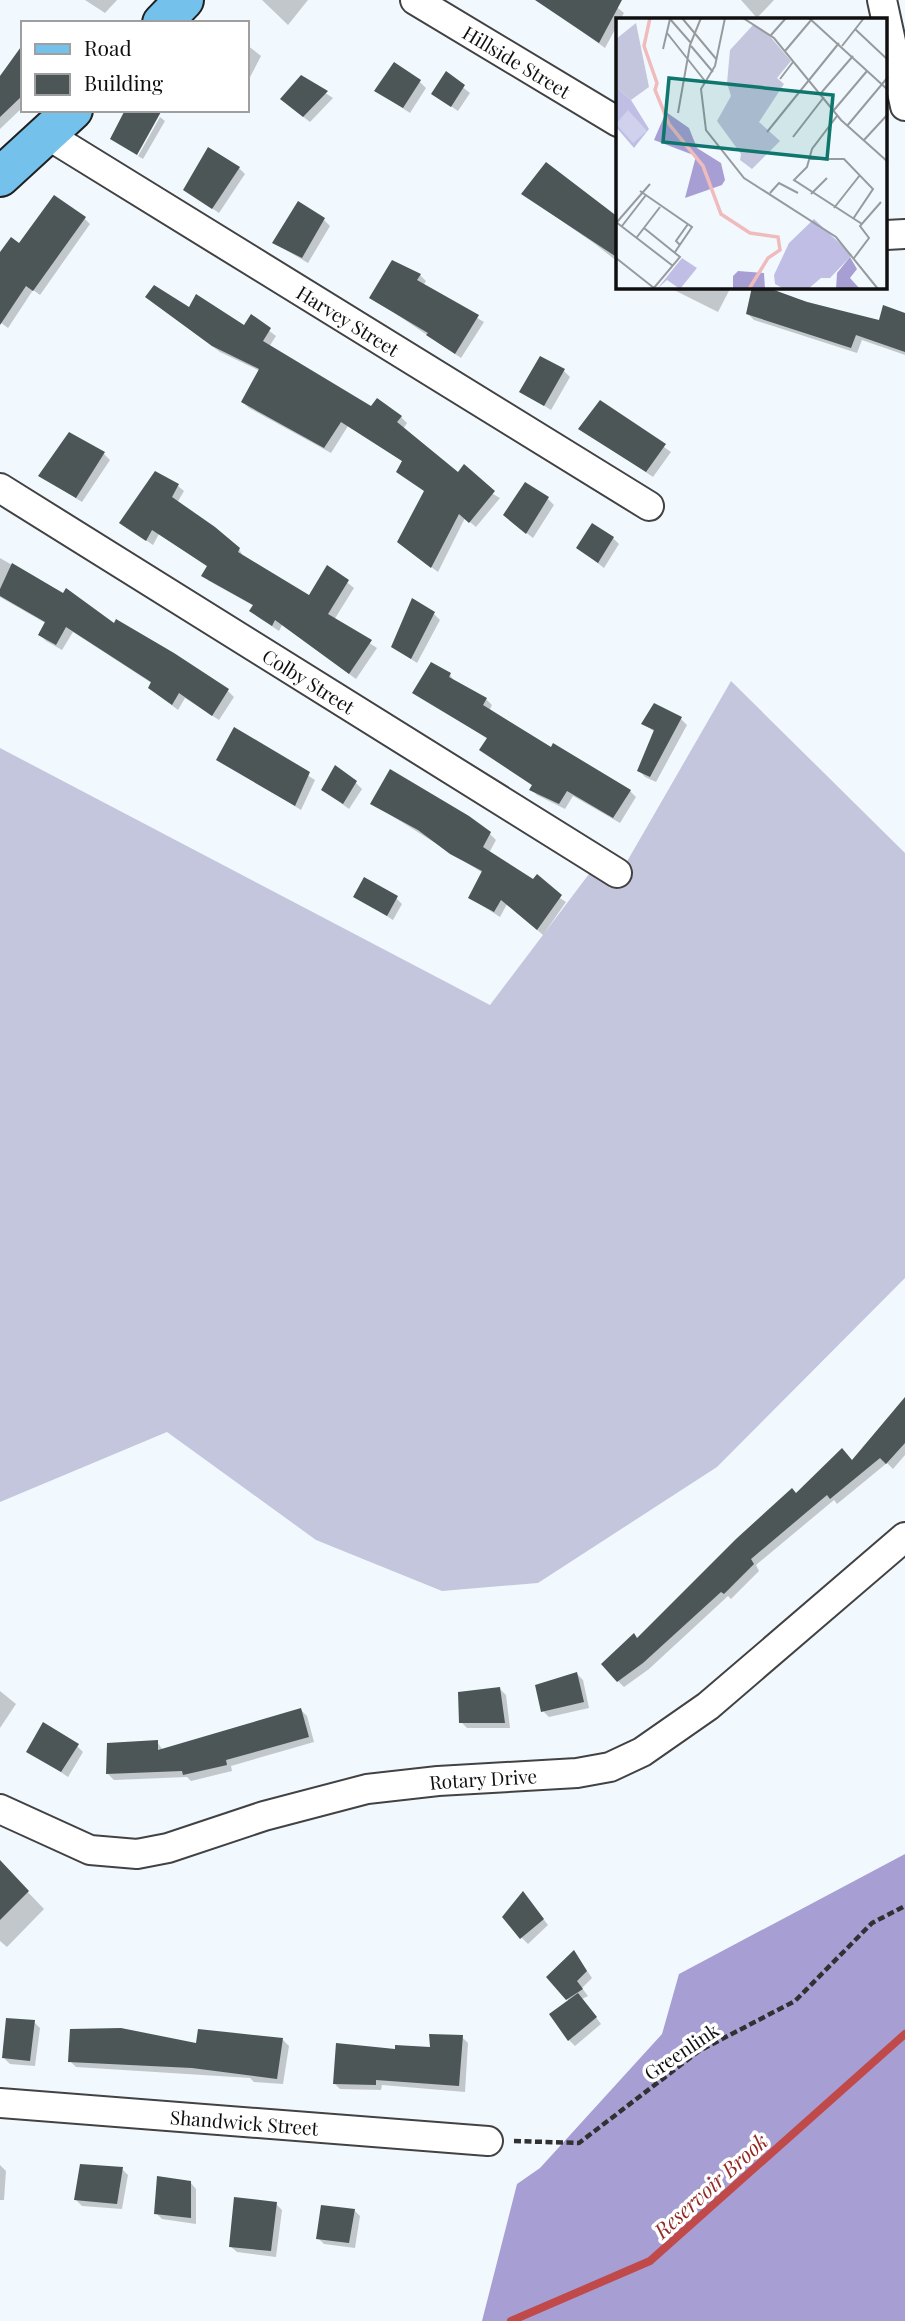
<svg xmlns="http://www.w3.org/2000/svg" width="905" height="2321" font-family="'Playfair Display',serif">
	<style>
		.forest { fill: #a79fd4 }
		.cemetery { fill: #c4c6de }
		.shadow { fill: #0003 }
		.lines { fill: none; stroke-linecap: round; stroke-linejoin: round }
		.stream { stroke: #c0494a; stroke-width: 8 }
		.building { fill: #4c5656 }
		.street-casing { stroke: #424242; stroke-width: 32 }
		.primary-casing { stroke: #202020; stroke-width: 42 }
		.path { stroke: #313131; stroke-width: 4.5; stroke-dasharray: 7 3.5; stroke-linecap: butt }
		.street { stroke: #fff; stroke-width: 28 }
		.primary { stroke: #74c1eb; stroke-width: 38 }
		.labels { text-anchor: middle; dominant-baseline: central; stroke-width: 7; stroke-linejoin: round; paint-order: stroke }
		.street-label { font-size: 19px; fill: #0f0f0f; stroke: #fff }
		.water-label { font-size: 21px; font-style: italic; fill: #942824; stroke: #fff }
		.inset-river { fill: none; stroke: #f0bbbd; stroke-width: 3.5 }
		.inset-road { fill: none; stroke: #979b9e; stroke-width: 2 }
		.view { fill: #0f766e; fill-opacity: 0.15; stroke: #0f766e; stroke-width: 3.5 }
		.inset-edge { fill: none; stroke: #0f0f0f; stroke-width: 3.5 }
	</style>
	<rect width="100%" height="100%" fill="#f2f9fe"/>
	<path class="forest" d="M905,1854v467h-423l35,-137 23,-16 122,-134 17,-60z"/>
	<path class="cemetery" d="M731,681l174,172v425l-188,189 -179,116 -96,8 -126,-51 -149,-108 -167,70v-754l490,257 102,-135 22,14z"/>
	<path class="shadow" d="M85,0h32l-12,13z
		M262,0h46l-20,25z
		M559,0h49l16,13 -19,35 -53,-38z
		M741,0h33l-17,18z
		M247,45l14,11 -14,27z
		M23,46v61l-23,22v-53z
		M446,74l24,19 -12,18 -25,-17z
		M301,77l32,21 -23,24 -22,-17z
		M420,82l6,6 -16,25 -34,-22z
		M160,117l5,4 -22,38 -5,-3z
		M239,168l6,6 -26,39 -34,-23z
		M523,194l95,27v41l-23,-18z
		M84,218l6,6 -50,71 -7,-5 -25,38 -8,-6v-68z
		M324,220l6,6 -22,37 -34,-20z
		M420,275l6,6 -3,5 61,36 -23,36 -90,-61z
		M668,287h63l-13,25z
		M754,287l126,35 25,-7v40l-43,-15 -5,13 -103,-33 -6,-6z
		M154,303l36,6 55,18 6,-10 25,19 -7,11 102,61 6,-8 24,17 6,6 -4,6 55,45 42,24 -24,29 -11,-9 -27,54 -32,-24 20,-56 -22,-30 -56,-36 -17,27 -82,-45 -6,-6 17,-31 -40,-19z
		M564,371l6,6 -19,33 -29,-18z
		M601,402l70,50 -18,25 -72,-48z
		M104,454l6,6 -28,42 -42,-26z
		M178,486l6,5 -7,12 62,46 5,9 66,40 18,-31 26,21 -20,32 43,28 -21,31 -74,-54 -3,6 -21,-14 -6,-6 2,-5 -45,-25 -6,-6 5,-8 -49,-33 -6,11 -25,-17z
		M548,499l6,6 -21,33 -22,-17z
		M613,538l6,6 -15,24 -26,-20z
		M0,558l115,67 58,29 55,37 6,6 -15,23 -34,-22 -7,12 -21,-16 -4,-10 -80,-52 -11,18 -16,-9 -6,-6 7,-11 -47,-27z
		M434,614l6,6 -23,43 -24,-16z
		M450,675l5,7 31,17 6,6 -3,6 63,39 78,41 6,6 -16,26 -47,-27 -8,13 -28,-14 -6,-6 2,-3 -51,-36 6,-11 -74,-47z
		M681,719l6,6 -31,57 -11,-5 -6,-7 16,-38 -12,-8z
		M234,729l81,51 -14,30 -82,-51z
		M356,783l6,6 -13,20 -26,-19z
		M373,804l117,30 6,6 -7,13 77,49 -23,33 -36,-31 -7,13 -30,-19 13,-25z
		M355,896l41,2 6,6 -9,16z
		M905,1398v57l-12,14 -6,-6 -50,41 -3,-4 -78,65 3,6 -28,28 -3,-3 -79,73 -25,18 -6,-6 20,-41 158,-145 57,-33z
		M577,1674l6,6 6,28 -40,9 -6,-6z
		M500,1689l6,6 4,33h-43l-6,-6z
		M0,1691l16,13 -16,24z
		M301,1710l6,6 7,26 -83,24 1,5 -41,10 -4,-4 -73,3 -6,-6 49,-32 6,8z
		M77,1746l6,6 -15,25 -39,-26z
		M0,1876l23,11 21,22 -37,38 -7,-6z
		M528,1899l20,26 -20,19 -6,-6z
		M579,1959l13,19 -10,10 6,8 -6,3 19,25 -26,22 -6,-6v-39l-20,-24z
		M34,2022l6,6 -5,38 -25,-2 -6,-6z
		M462,2037l6,6 -3,49 -83,-7 -1,5 -41,-1 -6,-6 63,-32 35,-2z
		M283,2040l6,6 -6,38 -29,-2 -4,-4 -174,-11 -6,-6 127,-16z
		M0,2165l6,6 -2,29h-4z
		M122,2169l6,6 -6,34 -40,-3 -6,-6z
		M190,2182l6,7v35l-34,-5 -6,-6z
		M276,2204l6,6 -6,47 -39,-5 -7,-6z
		M354,2210l6,6 -5,32 -31,-4 -6,-6z"/>
	<g class="lines">
		<path class="stream" d="M511,2321l139,-60 255,-227"/>
	</g>
	<path class="building" d="M535,0h87l-23,43z
		M23,44v51l-23,22v-41z
		M394,62l27,18 -18,28 -29,-17z
		M446,71l19,14 -14,22 -20,-13z
		M301,75l27,16 -25,26 -23,-18z
		M125,110h37l-25,45 -27,-16z
		M208,147l32,20 -28,42 -29,-19z
		M546,162l72,55v41l-97,-64z
		M54,195l32,22 -53,74 -7,-5 -26,39v-73l11,-15 8,6z
		M298,201l27,17 -23,40 -30,-15z
		M392,260l29,14 -4,6 62,35 -24,39 -29,-19 2,-2 -59,-35z
		M154,285l35,22 7,-13 48,31 7,-11 20,14 -8,13 108,65 6,-8 25,18 -5,6 61,50 6,-8 31,27 -26,32 -10,-9 -28,54 -34,-26 27,-51 -28,-19 6,-11 -61,-39 -17,26 -83,-46 18,-33 -47,-23 -67,-49z
		M752,287h14l41,15 72,18 4,-15 22,8v39l-49,-17 -5,13 -105,-34z
		M540,356l25,13 -21,37 -25,-14z
		M600,400l66,44 -20,28 -68,-43z
		M69,432l36,20 -29,46 -38,-22z
		M155,471l24,13 -7,13 43,30 25,21 -2,4 71,43 18,-30 22,15 -21,34 44,26 -23,34 -74,-54 -3,6 -23,-15 4,-6 -52,-29 6,-10 -55,-36 -6,11 -27,-18z
		M525,482l24,15 -23,37 -23,-19z
		M592,523l22,14 -16,26 -22,-15z
		M12,563l51,30 3,-5 48,35 2,-4 58,34 55,36 -17,27 -33,-23 -7,12 -24,-17 3,-6 -85,-55 -10,18 -18,-10 7,-13 -45,-26v-7z
		M412,598l23,14 -24,47 -20,-12z
		M431,662l20,11 -2,4 38,21 -4,7 68,42 2,-4 78,47 -18,28 -46,-27 -8,13 -30,-14 3,-5 -53,-35 8,-12 -75,-45z
		M654,703l28,14 -32,60 -13,-6 17,-41 -13,-6z
		M234,727l76,45 -15,34 -79,-46z
		M335,765l22,16 -14,23 -22,-14z
		M390,769l79,47 22,16 -8,15 50,32 4,-5 25,21 -25,35 -36,-30 -7,12 -26,-14 14,-27 -32,-17 -32,-24 -48,-26z
		M364,877l34,19 -11,20 -34,-19z
		M905,1397v46l-19,21 -6,-6 -50,41 -3,-4 -76,64 3,5 -30,30 -3,-2 -78,71 -26,19 -16,-18 33,-31 3,5 99,-99 56,-51 4,5 46,-45 10,12z
		M577,1672l7,30 -43,10 -6,-27z
		M500,1687l5,36h-46l-1,-31z
		M301,1708l8,29 -83,23 1,5 -44,10 -1,-4 -76,3 1,-31 51,-3v10z
		M43,1722l36,22 -18,28 -35,-20z
		M0,1860l29,31 -29,29z
		M523,1891l21,28 -24,20 -18,-22z
		M574,1950l13,21 -10,10 6,8 -17,11 -20,-23z
		M578,1993l19,24 -29,24 -19,-27z
		M6,2018l29,2 -5,41 -28,-3z
		M121,2028l75,15 2,-14 85,9 -6,41 -85,-11 -124,-6 2,-33z
		M429,2034l34,1 -4,51 -83,-6v5l-43,-1 3,-41 59,6v-4l35,2z
		M80,2164l43,3 -6,37 -43,-4z
		M157,2176l34,5v37l-37,-4z
		M234,2197l43,5 -6,49 -42,-4z
		M321,2205l34,4 -6,34 -33,-4z"/>
	<g class="lines">
		<g class="street-casing">
			<g id="street">
				<path id="s1" d="M415,0l203,122"/>
				<path d="M882,0l23,106"/>
				<path id="s2" d="M46,134l603,372"/>
				<path d="M886,235l19,-1"/>
				<path id="s3" d="M0,488l617,385"/>
				<path id="s4" d="M0,1809l90,41 47,4 31,-6 96,-32 103,-27 71,-8 139,-8 33,-6 32,-15 66,-46 197,-169"/>
				<path id="s5" d="M0,2103l488,38"/>
			</g>
		</g>
		<g class="primary-casing">
			<path id="primary" d="M162,23l22,-23
				M0,177l73,-67"/>
		</g>
		<path class="path" d="M514,2141l65,2 120,-92 96,-50 77,-78 33,-17"/>
		<use href="#street" class="street"/>
		<use href="#primary" class="primary"/>
	</g>
	<g class="labels">
		<g class="street-label">
			<text stroke="none"><textPath href="#s1" startOffset="119">Hillside Street</textPath></text>
			<text stroke="none"><textPath href="#s2" startOffset="355">Harvey Street</textPath></text>
			<text stroke="none"><textPath href="#s3" startOffset="364">Colby Street</textPath></text>
			<text stroke="none"><textPath href="#s4" startOffset="502">Rotary Drive</textPath></text>
			<text transform="translate(681 2051) rotate(-34)">Greenlink</text>
			<text stroke="none"><textPath href="#s5" startOffset="245">Shandwick Street</textPath></text>
		</g>
		<g class="water-label">
			<text transform="translate(710 2185) rotate(-42)">Reservoir Brook</text>
		</g>
	</g>
	<g transform="translate(616 18)">
		<rect width="271" height="271" fill="#f2f9fe"/>
		<path d="M0,69l15,13 18,29 -15,19 -18,-21zM198,201l38,36 -22,23h-9l-13,11h-24l-9,-5 -1,-9 15,-32zM66,240l15,10 -17,21 -13,-9 -10,9z" fill="#c1bee5"/>
		<path d="M50,94l23,16 8,20 24,15 4,17 -3,5 -37,13 11,-42 -42,-16zM234,239l7,12 -7,9 10,11h-24l1,-16zM122,253l26,2 1,16h-32v-13z" fill="#a79fd4"/>
		<path d="M20,5l13,64 -18,13 -15,-13v-48zM137,7l15,9 23,27 -14,17 7,6 -25,38 21,19 -28,28 -12,-9 1,-6 -24,-33 14,-25 -4,-13 3,-33z" fill="#c4c6de"/>
		<path d="M12,92l19,21 -14,12 -17,-19z" fill="#cfd1ed"/>
		<path class="inset-river" d="M34,0l-6,28 13,37 -2,7 14,34 34,42 18,48 29,19 28,4 2,13 -12,8 -19,31"/>
		<path class="inset-road" d="M66,0l35,42M109,0l-10,48 -14,23 5,41 38,48 92,59 42,52M127,0l31,20 67,82 47,42M193,0l79,72M54,1l21,24M239,11l33,31M51,15l38,48M155,17l15,-17M75,28l22,26M226,28l22,-28M47,31l7,-30M169,33l27,-32M164,61l13,-17M205,75l32,-37M218,92l33,-39M62,95l12,-68 11,-27M221,98l-25,33 -5,18 -13,13 68,44M231,108l41,-49M151,114l72,-89M177,119l31,-40M248,122l24,-26M194,141h34l29,30 -20,30M24,173l52,36 -17,25M154,175l9,-10 19,10M195,176l16,-16M218,190l26,-33M0,204l57,44M1,204l33,-38M6,208l24,-31M28,210l36,29 -27,32M21,219l23,-30M64,227l-4,-4 12,-17M0,240l38,30M238,240l15,-20 -9,-12 21,-24"/>
		<path class="view" d="M53,60l164,17 -6,64 -164,-17z"/>
		<rect width="271" height="271" class="inset-edge"/>
	</g>
	<rect x="21" y="21" width="228" height="91" fill="#ffffff" stroke="#9f9f9f" stroke-width="2"/>
	<rect x="35" y="44" width="35" height="10" fill="#74c1eb" stroke="#9f9f9f" stroke-width="2"/>
	<text x="84" y="56" font-size="21" fill="#0f0f0f">Road</text>
	<rect x="35" y="74" width="35" height="21" fill="#4c5656" stroke="#9f9f9f" stroke-width="2"/>
	<text x="84" y="91" font-size="21" fill="#0f0f0f">Building</text>
</svg>
